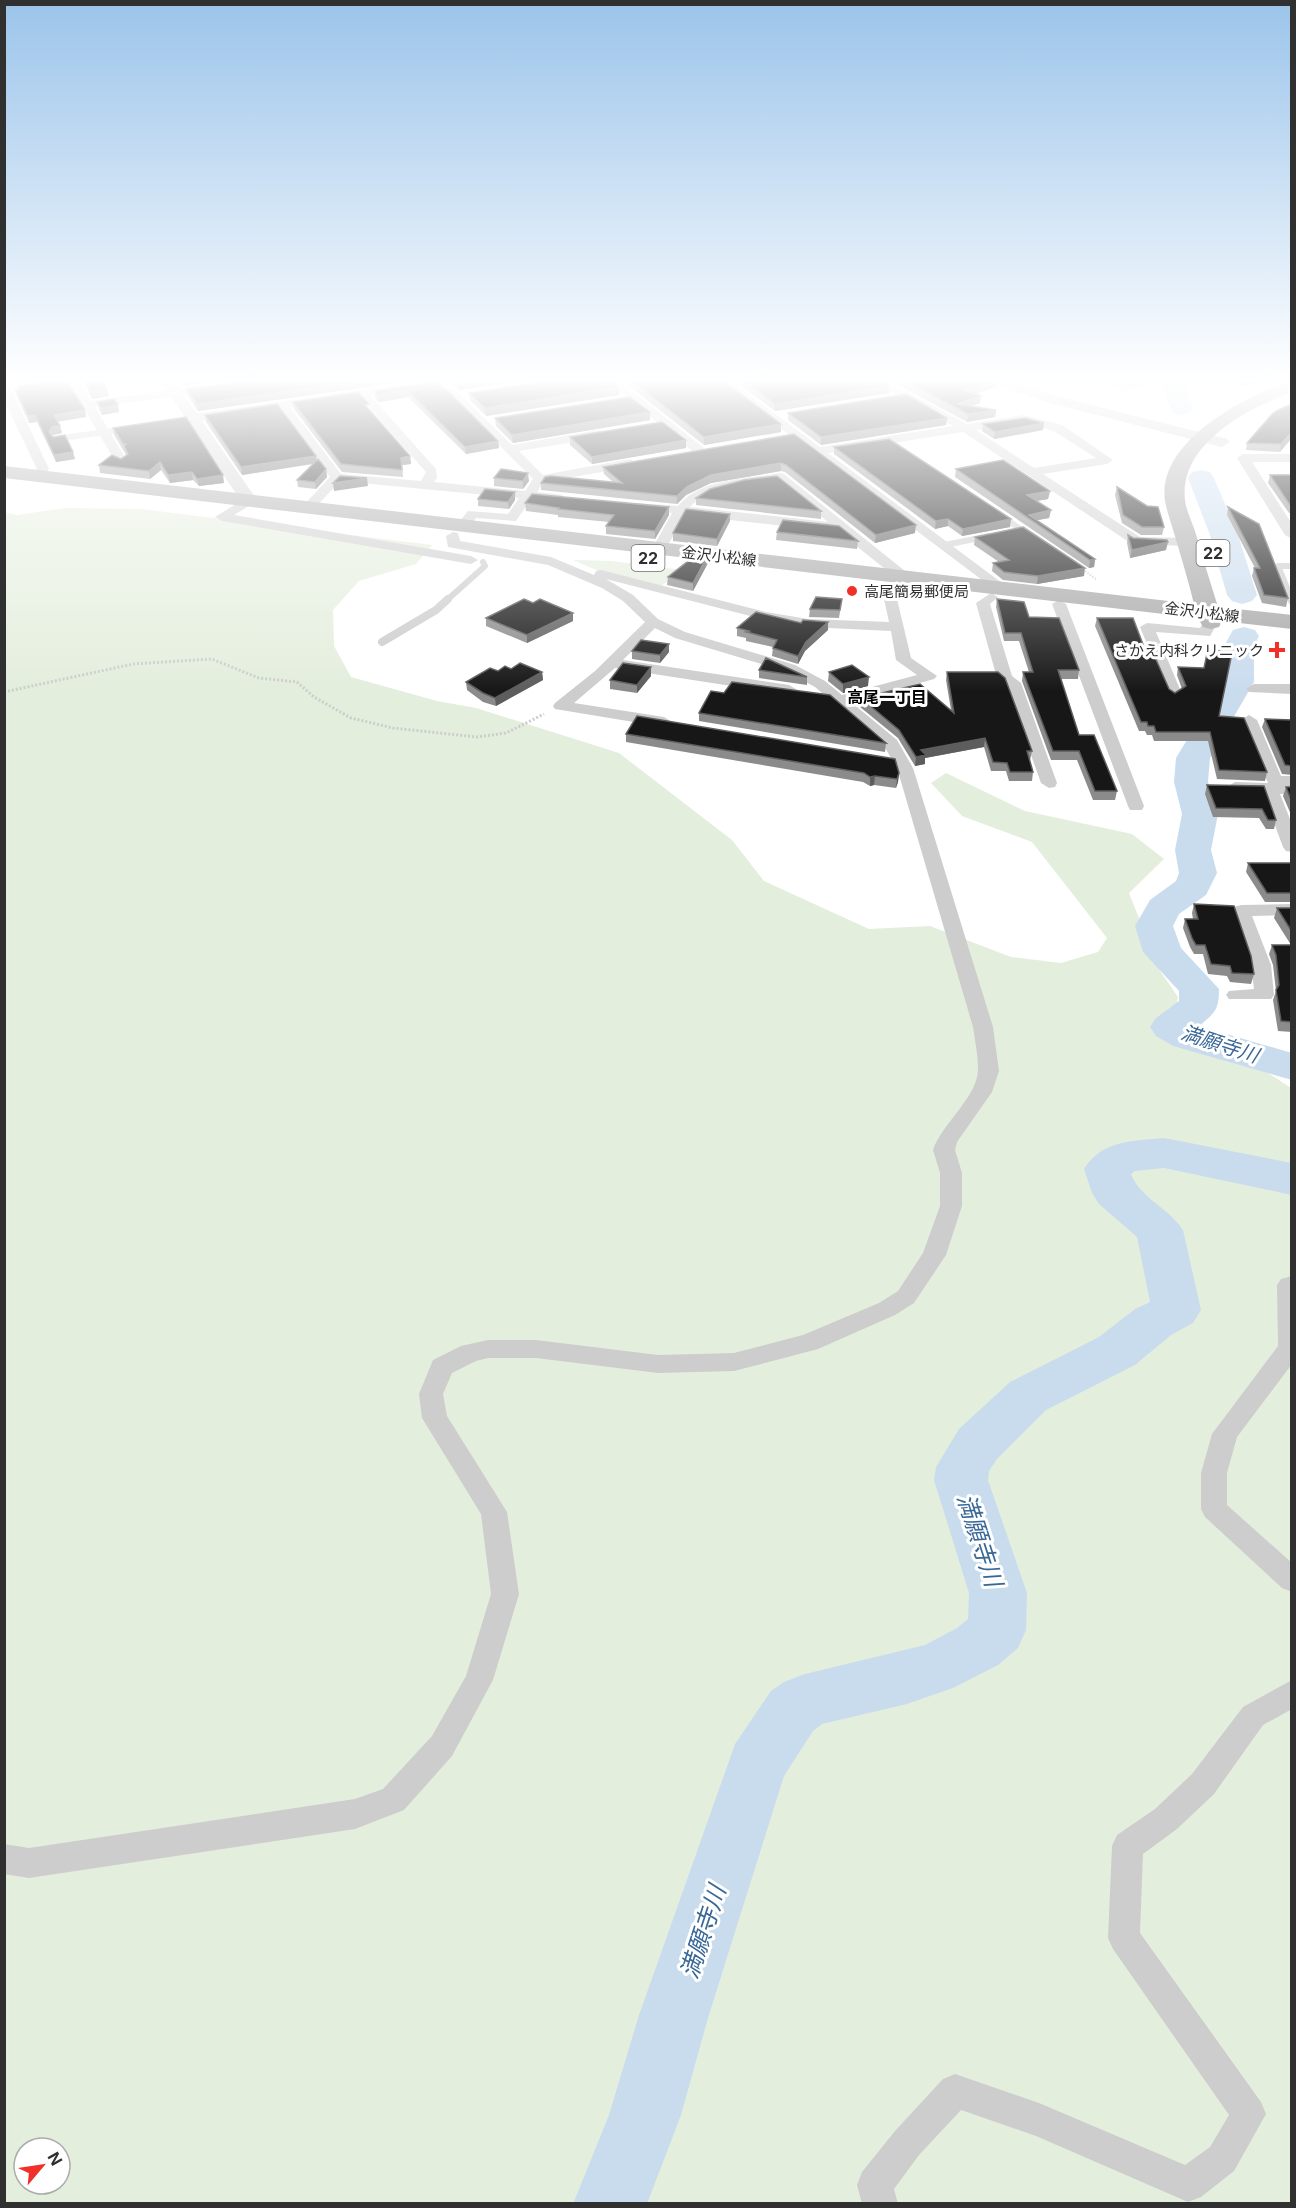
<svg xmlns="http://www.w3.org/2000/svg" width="1296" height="2208" font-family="Inter,'Noto Sans JP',sans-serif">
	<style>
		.green { fill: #e4eedd; fill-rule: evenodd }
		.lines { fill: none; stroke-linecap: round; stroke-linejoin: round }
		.river { fill: #c9dcee; fill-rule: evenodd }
		.path-far1 { stroke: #cdcdcd; stroke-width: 2; stroke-dasharray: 1.5 1.5; stroke-linecap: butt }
		.path { stroke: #cdcdcd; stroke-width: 3; stroke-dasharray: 2 2; stroke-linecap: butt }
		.service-far1 { stroke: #cdcdcd; stroke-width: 6 }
		.service { stroke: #cdcdcd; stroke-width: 8 }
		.minor { fill: #cdcdcd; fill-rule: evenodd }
		.tertiary { fill: #cdcdcd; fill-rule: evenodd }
		.primary { fill: #a8a8a8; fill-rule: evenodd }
		.wall { fill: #8b8b8b }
		.shaded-wall { fill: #5d5d5d }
		.building { fill: #171717; stroke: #5d5d5d; stroke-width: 1.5 }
		.poi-dot { fill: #ef312a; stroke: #fff; stroke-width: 2 }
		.labels { text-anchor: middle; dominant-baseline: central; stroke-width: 6; stroke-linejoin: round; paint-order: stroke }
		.far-street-label { font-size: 15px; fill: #303030; stroke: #fff }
		.far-poi-label { font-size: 15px; fill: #303030; stroke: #fff; text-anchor: start }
		.shield { fill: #fff; stroke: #6e6e6e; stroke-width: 1.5 }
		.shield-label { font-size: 16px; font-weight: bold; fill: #303030 }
		.far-neighbourhood-label { font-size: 16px; font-weight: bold; fill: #000; stroke: #fff }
		.water-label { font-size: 20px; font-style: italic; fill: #396897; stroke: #fff }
		.near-water-label { font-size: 24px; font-style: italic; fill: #396897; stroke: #fff }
	</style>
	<rect width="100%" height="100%" fill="#fff"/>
	<path class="green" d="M66,508l75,1 291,36 -16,19 -57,17 -26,29 1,36 17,31 86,24 39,7 143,45 113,87 32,41 105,48 61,-3 81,31 50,6 37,-11 9,-14 -75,-96 -70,-26 -31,-33 15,-10 79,38 107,23 32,25 -35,34 31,78 18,26 -9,45 82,20 40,26v1115h-1286l-1,-1691 13,3zM24,2148h36v36h-36z
		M573,560l39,1 71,9 -23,17 -59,-15z"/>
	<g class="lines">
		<path class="river" d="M1160,382h24l9,26 -4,5 -8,2 -8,-2z
			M1201,470l9,2 4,6 24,57 19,60 -5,6 -10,3 -10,-3 -5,-6 -17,-60 -22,-57 4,-6z
			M1244,627l11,3 4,6 -5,10v36l-44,76 -2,24 10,32 -7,36 6,23 -11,22 -27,19 -6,12 8,22 38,41c0,21 -4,24 -20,37l93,27v27l-119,-34 -17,-10 -6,-9 6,-9 23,-17v-10l-36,-39 -8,-26 15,-26 26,-19 3,-8 -4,-23 7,-36 -8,-32 2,-24 46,-76 2,-36 9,-16z
			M1164,1138l128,25v32l-128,-27 -29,3 -4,3c9,24 38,34 52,56l18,80 -8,13 -22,12 -36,30 -89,45 -49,49 -8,12 -1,9 39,113 -1,37 -8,18 -20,17 -45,23 -46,16 -85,20 -9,7 -29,45 -76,242 -27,97 -34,89h-74l36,-89 29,-97 97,-274 36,-53 13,-9 21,-8 120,-29 32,-17 11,-9 1,-26 -35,-113 2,-13 23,-38 51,-47 89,-45 36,-28 15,-7 -13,-65 -38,-33 -7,-11 -8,-24c18,-29 49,-28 80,-31z"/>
		<path class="path-far1" d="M1167,389l5,21
			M1085,571l12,9"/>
		<path class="path" d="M4,692l129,-28 79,-5 47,19 38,4 17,15 37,21 42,10 84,9 29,-4 38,-19"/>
		<path class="service-far1" d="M56,439l69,-10
			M1000,515l29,20
			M945,545l44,-9
			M447,600l38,-34 -2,-4
			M1292,600l-14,-34h14"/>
		<path class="service" d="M1291,599l1,2
			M382,642l54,-32 12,-11"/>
		<path class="minor" d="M68,382h12l11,19 137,-19h30l-6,3 -157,22 32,54 -6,4 -6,-4z
			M418,382h29l65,63 87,-15 6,4 -6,4 -80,13 24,24 87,-16 6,4 -6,4 -86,15 -7,10 25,3 1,3 -1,3 -31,-2 -15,22 -40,-3 -8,11 -5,1 -7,-4 12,-15 40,3 11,-16 -179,-17 -28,30 -5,1 -6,-4 29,-31 -51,-68 -85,13 -6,-4 6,-4zM436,386l16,12 81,81 -8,12 -91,-9 3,-4 -1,-9 -65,-73zM360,397l66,75 -5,9 -80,-7 -51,-67z
			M608,382h13l83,66v6h-8z
			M719,382h13l88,65 133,-21 -79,-44h15l78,42 57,-9 38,10 51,35 -6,4 -64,10 97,63 46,1 7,4 -7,4 -54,-2 -169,-112 -135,21 182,136 -2,3h-10zM1024,423l30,8 42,27 -62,10 -58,-38z
			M1107,382l19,2 32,-2 -2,2 -31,7z
			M4,384l6,3 39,82 -7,11 -4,1 -6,-4 5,-8 -33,-69z
			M1243,454h49v8h-40l40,62v15l-7,-4 -48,-77z
			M780,473l4,1 126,101 2,3 -2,3h-10l-61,-49 -154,-17 -21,37 -5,1 -7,-4 20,-36 -35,-4 -1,-3 1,-3 41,3c22,-28 69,-27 102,-33zM777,481l51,41 -138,-15c20,-22 59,-21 87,-26z
			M249,496l6,4 -1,3 -20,12 237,41 7,4 -7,4 -249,-43 -7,-4z
			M453,532l5,1 2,8 91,16 43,18 2,-4 5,-1 165,42 42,7 81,3 -8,-37 2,-3h10l18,76 26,18 -3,3 -83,23 46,38 16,28 80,259 6,44 -7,21 -35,50 -2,8 7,23v33l-16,49 -32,48 -19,12 -77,34 -84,22 -76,2 -122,-15h-48l-12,3 -24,12 -9,21 4,22 60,96 12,82 -26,86 -41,76 -48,54 -49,19 -326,49 -25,-4v-30l25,4 326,-49 28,-10 49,-53 34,-60 25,-82 -10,-80 -59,-96 -3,-24 14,-34 28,-14 27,-6h48l122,15 76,-2 69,-18 76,-32 19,-12 25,-38 17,-47v-33l-7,-23c9,-27 45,-53 45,-81 0,-14 -3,-28 -5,-42l-76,-259 -13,-22 -69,-59 -30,-16 -110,-33 -20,-10 -32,32 166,25 8,5 -8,5 -174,-27 -41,35 90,14 8,5 -2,3 -6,2 -109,-18 -2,-3 2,-3 40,-32 50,-49 -22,-21 -21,-13 -54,-23 -100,-18 -2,-11zM606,579l160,41 42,7 83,4 5,29 21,15 -75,20 -17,-14 -30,-16 -110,-33 -27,-13 -25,-24z
			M991,593l7,4 -8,7 22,72 9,7 36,100 -2,4 -6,1 -8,-5 -35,-98 -9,-7 -21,-75z
			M1059,600l7,4 78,202 -2,4h-12l-2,-4 -76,-202z
			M1211,618l7,4 -8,14 -54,-4 26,62 -8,5 -5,-2 -29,-70 7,-4 53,5 6,-9z
			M1254,684h38v10l-43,-2 -3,-3z
			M1249,715l8,5 24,56h11v18h-12l12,30v28l-6,-1 -3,-4 -20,-54 -28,-1 -8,-5 8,-5 33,1 -27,-63z
			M1292,904v11l-40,1 19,49 3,30 -3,4h-42l-3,-4 3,-4 25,-2 -3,-24 -19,-54 2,-4 7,-2z
			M1292,1276v88l-55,73 -10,36v32l65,58v29l-10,-4 -77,-71 -4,-8v-36l11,-39 66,-88 -1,-61 4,-6z
			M1292,1680v29l-29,16 -49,69 -37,35 -34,25 -3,79 121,169 5,12 -32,57 -33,26 -13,5 -152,-66 -75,-26 -42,45 -25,34 4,15h-36l-5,-19 5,-13 33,-41 48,-52 12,-5 84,29 146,62 25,-18 19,-32 -116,-166 -5,-11 4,-92 5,-11 38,-26 37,-35 51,-67z"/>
		<path class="tertiary" d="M161,382h14l82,118 -2,4h-12z
			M994,382h21l41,14 171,43 3,3 -8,5 -176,-45 -50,-17z"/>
		<path class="primary" d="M1286,382h6v10c-44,16 -113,52 -107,108 1,10 7,22 10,31 7,25 15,50 23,76l74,8v14l-70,-8 -3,6 -8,2 -8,-2 -5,-9 -1194,-140v-12l1190,138c-6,-24 -13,-48 -20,-71 -3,-11 -7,-21 -9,-32 -8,-59 76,-102 121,-119z"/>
	</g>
	<path class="wall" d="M83,382h20l6,14 -17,3z
		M239,382h163l-204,29 -10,-15 -2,-7z
		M431,382l67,59 1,7 -33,6 -58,-57 -29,5 -4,-4v-7z
		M450,382h63l-54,8z
		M624,382h101l56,50 -77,13z
		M736,382h147l6,11 -114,18z
		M893,382h104l-1,5 -21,7 5,9 -10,3 26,4 -1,7 -28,5z
		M1235,382h23l-12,4z
		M18,386l67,24 1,7 -28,4 4,12 -9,2 -1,1 23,23 -19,3 -19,-40 -8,1 -12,-26 -2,-7h4z
		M619,387v8l-133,21 -16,-16 -1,-7z
		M97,402l22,10 -17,3 -3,-6z
		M293,402l76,7 41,47 1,8 -9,1 1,12 -61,-5 -48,-63z
		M1292,404l-12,48 -34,-2 1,-7z
		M788,413l159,5 -1,7 -125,20 -33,-25z
		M205,415l111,41 1,5 9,8 1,8 -11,12 -18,-2 -1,-7 16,-16 -71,11 -36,-53z
		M495,418l155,2 -137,23 -17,-17z
		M1044,423l-1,7 -49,9 -12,-8 1,-7z
		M113,428l111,55 -25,3 -6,-6 -23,3 -9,-13 -11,9 -50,-6 -1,-8 22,-6 5,-4 -12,-20z
		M794,434l121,99 -40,10 -90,-71 -4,-1 -70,12 -25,12 -9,9 -136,-14v-7l72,-1 -9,-8 -1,-7z
		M570,437l116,11 -94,16 -22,-19z
		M834,447l176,80 -48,9 -14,-10 -13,3 -101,-75z
		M956,469l94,22 -2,8 -12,2 15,9 -2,8 -12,2 58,39 -1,8 -5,1 -134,-91z
		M1270,475h22v38h-3l-21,-30z
		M494,478l35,3 -6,8 -29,-3z
		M1117,487l47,40 -2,8h-21l-19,-12 -7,-28z
		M515,492v8l-6,9 -31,-3v-7z
		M696,498l125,13v8l-125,-14z
		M525,503l144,4v8l-14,24 -49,-5v-8l3,-4 -51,-5v-2l-32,-4z
		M1228,507l60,91 -2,9 -24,-4 -10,-27 2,-8h1l-28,-53z
		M730,514v7l-13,25 -44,-5v-8z
		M777,532l81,9 -1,8 -81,-9z
		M1128,535l5,3 33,12 -36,8 -3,-15z
		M975,537l109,39 -47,8 -34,-4 -11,-9 1,-8 6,-1 -25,-17z
		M708,555v8l-15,28 -26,-6 1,-8z
		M842,599l-3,19 -30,-1 1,-8z
		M997,599l32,18 50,53 -1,9h-17l18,56 38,56 -2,9h-22l-16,-40h-26l-29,-79 1,-9h6l-10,-31h-15l-8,-34z
		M533,603l40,18 -46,22 -41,-17v-8z
		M1097,618l50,37 22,34 6,4 7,-4 -5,-14 1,-8 89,105 -2,9 -48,-2 -9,-38h-54l-2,-6h-5l-2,-4h-6l-44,-105z
		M801,623l27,7 -23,21 -7,13 -26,-8 1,-9 -27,-6v-3l-9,-2v-8z
		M632,651l37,1 -9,11 -28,-4z
		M511,669l31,3 1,8 -47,26 -13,-4 -16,-12 -1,-8 32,-11z
		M759,670l48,7v8l-48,-7z
		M829,672l39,14 -25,7 -15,-12z
		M947,672l85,79 -2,9h-1l4,12 -1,9h-23l-3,-10h-15l-7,-24 -59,11v6l-10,2 -17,-28 -38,-31 1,-9 90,12 -5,-30z
		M651,676l-14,17 -27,-4v-9z
		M699,713l187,30 -1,9 -186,-31z
		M1265,719l27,1v55l-10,-1 -20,-47z
		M626,734l273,39 -1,9 -2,6 -22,-3 -4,1 -7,-4 -237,-40z
		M1207,785l57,1 12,34 -2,9h-8l-7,-11 -46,-1 -8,-23z
		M1286,787h6v30l-9,-21z
		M1248,863h44v39h-27l-19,-30z
		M1194,904l60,70 -3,10 -21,-2 -3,-6 -19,-2 -5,-20h-9l-4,-7 -7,-19 2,-9h8l-1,-6z
		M1277,908h15v124l-14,-1 -5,-31 3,-9 -3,-26 -4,-11 3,-9h19l-17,-27z"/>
	<path class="shaded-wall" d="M180,382h32l-31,4z
		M352,382h50l-204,29 -1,-7z
		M463,382h50l-54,8 -1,-7z
		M992,382h5l-1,5 -32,10v-7z
		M1247,382h11l-12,4z
		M890,386l-1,7 -114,18v-7z
		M619,387v8l-133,21 -1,-8z
		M107,389l2,7 -17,3 -1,-7z
		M407,390l1,7 -29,5 -1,-7z
		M981,396l-1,7 -20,7 -3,-6z
		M118,405l1,7 -17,3 -1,-7z
		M85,410l1,7 -30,5 -2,-7z
		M996,410l-1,7 -28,5 1,-8z
		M650,412v8l-137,23 -1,-8z
		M35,415l2,7 -8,1 -1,-7z
		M947,418l-1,7 -125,20v-8z
		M1044,423l-1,7 -49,9 1,-7z
		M781,424v8l-77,13v-8z
		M60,426l2,7 -9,2 -2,4 -2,-7 3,-5z
		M1292,432v6l-12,14 1,-8z
		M686,440v8l-94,16v-7z
		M498,441l1,7 -33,6 -1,-7z
		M73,452l2,7 -19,3 -2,-7z
		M316,456l1,7 -75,12 -1,-8z
		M410,456l1,8 -9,1 1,12 -2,-19z
		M160,462l1,8 -11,9 -1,-8z
		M781,463v8l-70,12 -25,12 -9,9v-8l10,-9 24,-12z
		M326,469l1,8 -11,12 -1,-7z
		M192,472l1,8 -23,3 -2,-8z
		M528,473l1,8 -6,8v-8z
		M223,475l1,8 -25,3 -2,-7z
		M367,478l1,8 -34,5 -1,-8z
		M1050,491l-2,8 -22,4 1,-8z
		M515,492v8l-6,9 -1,-7z
		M669,507v8l-14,24v-8z
		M1051,510l-2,8 -16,3 -4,-6z
		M730,514v7l-13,25v-7z
		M948,519v7l-13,3 1,-8z
		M1011,519l-1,8 -48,9 1,-7z
		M916,525l-1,8 -40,10 1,-8z
		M1168,542l-2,8 -36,8 2,-8z
		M708,555v8l-15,28v-8z
		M1095,559l-1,8 -5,1 1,-8z
		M1085,568l-1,8 -47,8 1,-8z
		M573,613v8l-46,22v-8z
		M828,622v8l-23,21 -7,13v-8l8,-14z
		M669,644v8l-9,11v-8z
		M651,667v9l-14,17v-8z
		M542,672l1,8 -47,26 -1,-8z
		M869,677l-1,9 -25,7v-9z
		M985,738l-1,9 -59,11v6l-10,2 1,-9 5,-7z
		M899,773l-1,9 -2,6 1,-9z
		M875,776l-1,9 -4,1v-9z"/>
	<path class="building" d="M47,382h21l17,28 -31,5 6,11 -8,1 -3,5 4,5 12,-2 8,17 -19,3 -19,-40 -7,1 -13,-26h5l-2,-4z
		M85,382h18l4,7 -16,3z
		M239,382h113l-155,22 -11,-15z
		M431,382h5l14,11 48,48 -33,6 -58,-57 -29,5 -3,-4z
		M540,382h73l6,5 -134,21 -16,-15z
		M633,382h92l56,42 -77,13z
		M746,382h137l7,4 -115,18z
		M907,382h85l-28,8 17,6 -24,8 39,6 -28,4z
		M358,392l11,12 -4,1 45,51 -9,2 1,12 -61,-6 -48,-62z
		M906,394l41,24 -126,19 -33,-24z
		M630,397l20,15 -138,23 -17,-17z
		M114,399l4,6 -17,3 -4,-6z
		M277,404l39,52 -75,11 -36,-52z
		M1292,404v28l-11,12 -34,-1 25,-29 6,-4z
		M186,417l37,58 -26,4 -5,-7 -24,3 -8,-13 -11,9 -50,-6 13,-10 9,4 7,-5 -4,-8 2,-2h-3l-10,-16z
		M1025,418l19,5 -49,9 -12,-8z
		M662,422l24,18 -94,17 -22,-20z
		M794,434l122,91 -40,10 -90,-70 -5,-2 -70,12 -24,12 -10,9 -136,-13 4,-6 6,-1 71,7 -19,-16z
		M889,439l122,80 -48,10 -15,-10 -12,2 -102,-74z
		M318,459l8,10 -11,13 -18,-2z
		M1003,460l47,31 -23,4 24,15 -22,5 66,44 -5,1 -134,-91z
		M501,469l27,4 -5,8 -29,-3z
		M1270,475h22v30h-2z
		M340,476l27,2 -34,5z
		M777,476l44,35 -125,-13 14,-9 34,-9z
		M1117,487l30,19 11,1 6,20h-22l-19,-12z
		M485,489l30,3 -7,10 -30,-3z
		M532,494l137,13 -14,24 -49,-5 8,-11 -56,-6 1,-1 -34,-5z
		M1228,507l31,17 29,74 -24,-3 -10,-27h6z
		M686,509l44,5 -13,25 -44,-6z
		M783,520l56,6 19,15 -81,-9z
		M1023,527l62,41 -47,8 -34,-4 -11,-9 16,-3 -34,-23z
		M1128,535l5,3 34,2 1,2 -36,8z
		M697,554l11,1 -15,28 -25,-6z
		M816,597l26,2 -2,11 -30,-1z
		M524,599l9,4 7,-4 33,14 -46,22 -41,-17z
		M997,599l27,3 5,15 30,1 20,52h-21l21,65h15l23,56h-22l-16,-40h-26l-30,-79h10l-12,-39h-16z
		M756,612l45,11 2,-3 25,2 -22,20 -8,14 -25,-8 4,-8 -31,-8 3,-1 -12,-3z
		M1097,618h36l14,37h7l15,34 6,4 11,-7 -8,-19 26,1 4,-19 24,4 -13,63 25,2 23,54 -48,-2 -9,-38h-54l-2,-6h-6l-1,-4h-6z
		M641,640l28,4 -9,11 -28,-4z
		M766,658l41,19 -48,-7z
		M520,663l22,9 -47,26 -12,-5 -17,-11 24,-14 8,3 7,-5 6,3z
		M623,663l28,4 -14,18 -27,-5z
		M852,665l17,12 -26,7 -14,-12z
		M947,672h51l7,6 27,73h-5l6,21h-23l-3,-9 -14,-1 -8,-24 -64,12 5,5 -10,2 -17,-27 -38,-32 59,-14 34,29z
		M732,682l98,13 56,48 -187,-30 12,-22 13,2z
		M637,716l258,43 4,14 -2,6 -22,-3 -5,1 -6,-4 -238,-39z
		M1265,719l27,1v46l-7,-1z
		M1207,785l57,1 12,34h-8l-6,-11 -46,-1z
		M1286,787h6v15z
		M1248,863h44v30h-25z
		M1194,904l40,2 17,50 3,18 -22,-1 -2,-7 -19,-2 -6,-19h-9l-4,-7 -7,-19h13z
		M1277,908h15v24z
		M1272,945h20v77l-11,-1 -5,-31 3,-5 -3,-30z"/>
	<linearGradient id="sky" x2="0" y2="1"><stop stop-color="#9bc4ea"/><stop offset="0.55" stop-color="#fff"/><stop offset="1" stop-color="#fff" stop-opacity="0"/></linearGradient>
	<rect width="1296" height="691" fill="url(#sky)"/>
	<g class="poi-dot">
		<circle cx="852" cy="591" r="6"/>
		<path d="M1274 641h6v6h6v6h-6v6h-6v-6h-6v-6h6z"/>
	</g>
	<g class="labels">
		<g class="far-street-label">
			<text transform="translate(719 556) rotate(7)">金沢小松線</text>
			<text transform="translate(1202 612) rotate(7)">金沢小松線</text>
		</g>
		<g class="far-poi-label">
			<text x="864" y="591">高尾簡易郵便局</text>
			<text x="1264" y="650" text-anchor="end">さかえ内科クリニック</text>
		</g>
		<g class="shield">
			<rect x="1196.5" y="540" width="33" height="26" rx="4.5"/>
			<rect x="631.5" y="545" width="33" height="26" rx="4.5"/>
		</g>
		<g class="shield-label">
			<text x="1213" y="553">22</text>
			<text x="648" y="558">22</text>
		</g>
		<g class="far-neighbourhood-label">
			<text x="887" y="697">高尾一丁目</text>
		</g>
		<g class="water-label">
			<text transform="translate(1220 1044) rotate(18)">満願寺川</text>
		</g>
		<g class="near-water-label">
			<text transform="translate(980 1540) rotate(72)">満願寺川</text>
			<text transform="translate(703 1932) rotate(-72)">満願寺川</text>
		</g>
	</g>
	<rect width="1296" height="2208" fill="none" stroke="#303030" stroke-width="12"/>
	<g transform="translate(42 2166) rotate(61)"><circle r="28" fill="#ffffff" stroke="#acacac" stroke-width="1.5"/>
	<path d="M0-4.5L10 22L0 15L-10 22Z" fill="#ef312a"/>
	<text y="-9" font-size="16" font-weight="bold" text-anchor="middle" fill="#303030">N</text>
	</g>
</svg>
